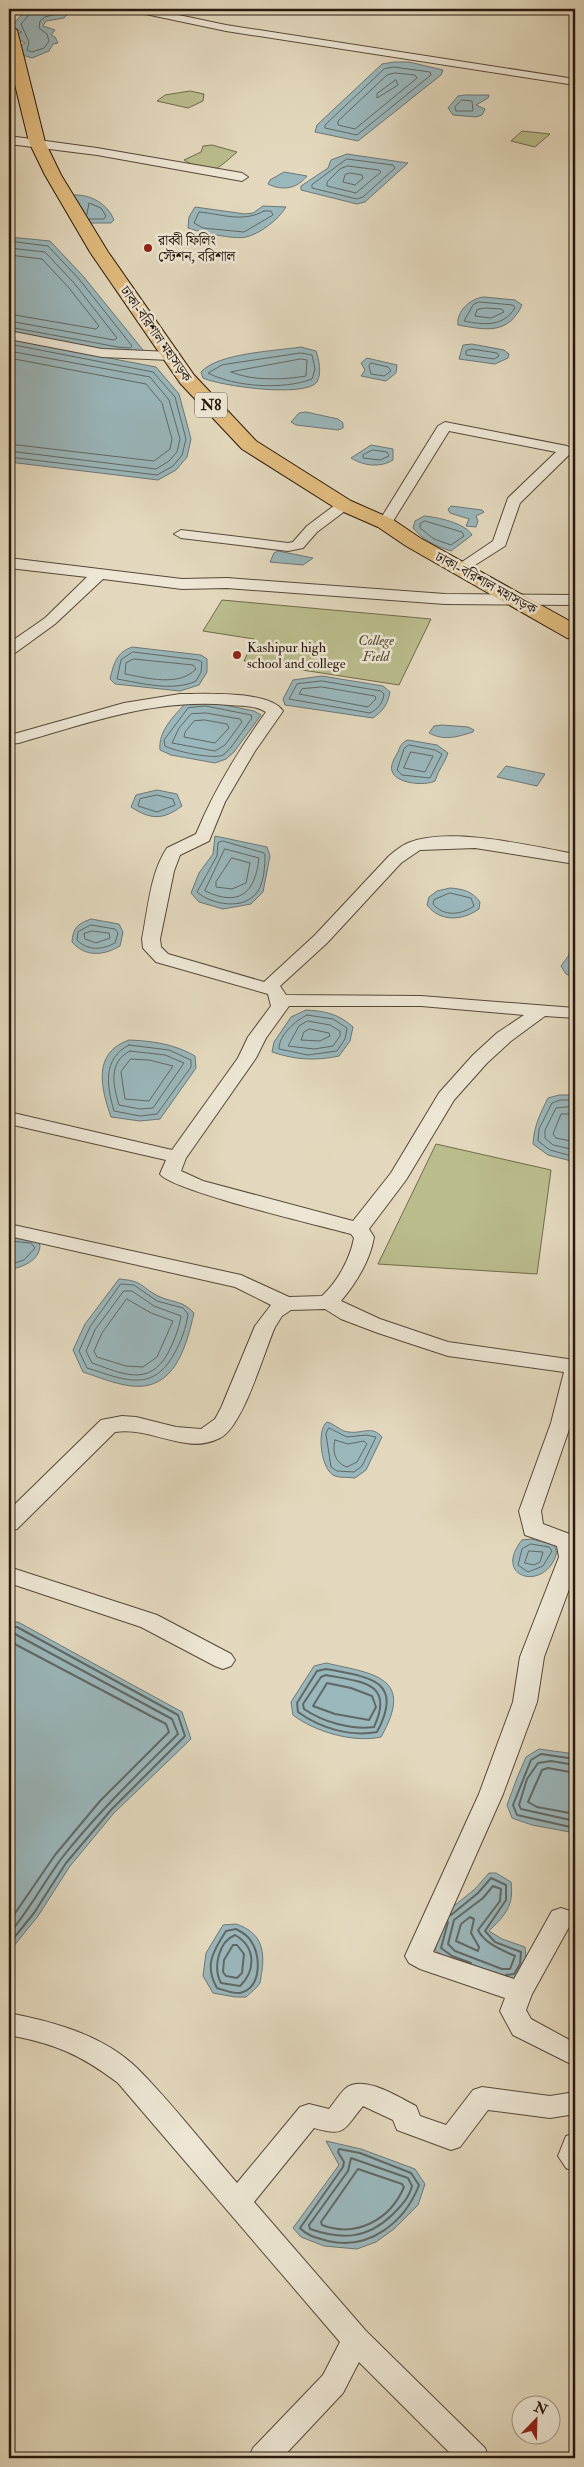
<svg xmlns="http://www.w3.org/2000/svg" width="584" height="2467" font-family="'IM FELL Double Pica','Noto Serif Bengali',serif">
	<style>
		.green { fill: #babc8c; stroke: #716a4c }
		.water { fill: #9ab7bc; stroke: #6c7776 }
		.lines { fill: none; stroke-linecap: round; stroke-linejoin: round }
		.shore-far1 { stroke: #616864; stroke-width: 1 }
		.shore { stroke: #616864; stroke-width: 2 }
		.minor-casing { stroke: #574839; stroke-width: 2 }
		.highway-casing { stroke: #28180d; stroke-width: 2 }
		.minor { fill: #ede6d4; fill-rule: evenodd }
		.highway { fill: #e2bc7e; fill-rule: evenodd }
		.poi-dot { fill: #8f2418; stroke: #ede6d4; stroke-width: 2 }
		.labels { text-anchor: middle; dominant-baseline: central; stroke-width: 5; stroke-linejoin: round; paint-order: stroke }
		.far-poi-label { font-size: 14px; fill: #28180d; stroke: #ede6d4; text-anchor: start }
		.far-street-label { font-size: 14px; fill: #28180d; stroke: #ede6d4 }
		.far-park-label { font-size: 14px; font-style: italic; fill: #544933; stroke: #ede6d4 }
		.shield { fill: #ede6d4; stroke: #635649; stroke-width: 1 }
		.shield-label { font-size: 15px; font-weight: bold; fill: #28180d }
	</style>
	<rect width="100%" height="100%" fill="#e3d8bd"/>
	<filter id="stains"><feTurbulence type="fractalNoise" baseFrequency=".004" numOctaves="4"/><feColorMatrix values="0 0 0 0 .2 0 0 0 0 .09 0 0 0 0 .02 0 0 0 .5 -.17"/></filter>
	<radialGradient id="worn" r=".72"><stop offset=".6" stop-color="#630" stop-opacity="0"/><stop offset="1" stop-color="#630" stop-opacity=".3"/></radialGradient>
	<path class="green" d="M190,91l14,3 -1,7 -15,7 -31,-7 8,-6z
		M522,131l28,3 -15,13 -24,-6z
		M212,145l25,7c-24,21 -25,24 -53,8l17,-8 2,-6z
		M222,600l209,19 -32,66 -155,-24 10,-22 -51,-8z
		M436,1144l115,26 -14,104 -159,-10z"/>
	<path class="water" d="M27,9h33l9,4 -5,5 -18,3 -3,5 12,4 -4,5 4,2 3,6 -5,1 -4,7 -17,7 -10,-3 -1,-9 4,-3 -7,-4 -1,-5 5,-2 -8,-4 1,-6z
		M394,62h15l34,8 -2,5 -83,66 -43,-9 2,-7 65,-61z
		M466,95h23l-1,3 -12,7 9,4 -3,6 -6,2 -23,-2 -5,-7 10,-12z
		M347,154l61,9 -43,39 -8,2 -56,-14v-4l27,-18 3,-8z
		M284,172l23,4c-10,13 -25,15 -39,8l2,-4z
		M72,195c18,-1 35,8 42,25l-3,3h-26l-4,-9 2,-4z
		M263,206l23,1c-7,12 -26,27 -40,30 -11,3 -47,-5 -58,-9l1,-11 6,-10 50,7 8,-1z
		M9,237l41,4 33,35 60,74c-18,9 -109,-13 -134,-18z
		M484,297l31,3 7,5c-14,30 -36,25 -64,20 -2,-14 13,-27 26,-28z
		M9,339l147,28 23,27 12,45 -4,18 -11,13 -18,10 -149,-18z
		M472,344l32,6 5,4 -1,4 -13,6 -36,-5 4,-14z
		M301,347l15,4c3,9 6,22 1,31 -12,16 -97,4 -114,-4l-2,-6c17,-19 74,-21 100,-25z
		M367,358l30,7 -1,8 -10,8 -25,-5 4,-6 -4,-7z
		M306,412l32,7 5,4v5l-5,2 -42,-5 -5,-3 8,-9z
		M371,445l22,4v11c-13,8 -29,6 -42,-2z
		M451,506l31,4 2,2 -8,4 2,5 -2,6 -10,-1 3,-7 -19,-6 -2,-4z
		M424,516c13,1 41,7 48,19l-21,16c-16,-5 -28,-11 -38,-23l2,-7z
		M278,551l35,7 -10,7 -33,-3 4,-9z
		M132,647l69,8 6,4v13l-8,13 -19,6 -65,-7 -5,-5c4,-16 6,-26 22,-32z
		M322,676l61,10 7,6c-2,12 -7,19 -17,26l-88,-13 -2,-6 10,-19z
		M206,701l48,10 7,4 -27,37 -8,7 -11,4 -44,-8 -11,-5c-2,-19 14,-34 26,-47z
		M442,725l26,2 6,3 -1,2c-16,5 -29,9 -44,1l5,-7z
		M408,740l29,5 11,8c-3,10 -10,17 -13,28 -10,5 -39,3 -43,-10 -2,-6 3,-14 6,-19 2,-6 4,-10 10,-12z
		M506,766l39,8 -8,12 -40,-9z
		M157,790l20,4 5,12c-19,14 -31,14 -51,1l5,-12z
		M215,836l52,11 3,9 -7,36 -12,12 -28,5 -24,-7 -8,-9 8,-20 14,-19z
		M450,888c13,1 22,3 30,14l-1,7c-17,12 -39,13 -52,-4l2,-8 8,-6z
		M91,919l28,5 4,8 -3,14c-17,10 -35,11 -48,-4 1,-14 5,-18 19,-23z
		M575,943v35l-9,-4 -5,-8 8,-11 1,-10z
		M306,1010c19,1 33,4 47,17l-3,14 -11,15c-24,5 -43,4 -67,-4l2,-10 17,-25z
		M129,1040c24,1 45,4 66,16l1,12 -36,51 -20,2 -29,-4c-10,-29 -19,-64 18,-77z
		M559,1095h16v67l-27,-7 -15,-11c1,-18 7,-30 15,-46z
		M9,1236l25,3 6,6c0,16 -18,22 -31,25z
		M119,1279c25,2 20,7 39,17 15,7 24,4 36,17 -8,34 -19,78 -63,73 -16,-2 -33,-9 -48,-14l-10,-22 12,-26z
		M327,1422c8,2 14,10 22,10 13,2 23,-7 33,5l-16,33 -11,8c-6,-1 -15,0 -20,-2 -14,-5 -19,-46 -8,-54z
		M531,1539l22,5c5,7 4,10 0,18 -16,28 -59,13 -31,-22z
		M9,1622h9l164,90 9,27 -77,74 -44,53 -32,50 -29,36z
		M326,1663c49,11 89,14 55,74 -27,6 -66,-5 -88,-22l-2,-13 23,-36z
		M539,1749l36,5v79l-43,-8 -20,-7 -5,-13 10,-27 9,-21z
		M489,1873h7l15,9c3,24 -5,32 -22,49l13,8 23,8c2,13 0,28 -13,33l-62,-19 -15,-11 9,-36 31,-25z
		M236,1924c24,8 29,24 26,47 -1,3 -1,9 -2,12 -3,5 -10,10 -14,14h-11l-22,-4 -10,-17 3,-23 17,-28z
		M326,2141l35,8 54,20 10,15 -7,21 -24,24 -18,13 -19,7 -33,-3 -23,-9 -8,-9 46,-63z"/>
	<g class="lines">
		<path class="shore-far1" d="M30,9l-2,7 -7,8 8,18 -2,8 5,2 12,-4 5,-7 -2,-7 -8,-6 1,-7 5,-4 15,-4 1,-4
			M394,67l36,5 1,3 -74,60 -32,-7v-3l59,-56z
			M395,73l20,2 2,3 -62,51 -17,-4v-4l49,-46z
			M396,80l2,5 -21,13v-4z
			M462,100l10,1 1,10h-17l-1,-4z
			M347,159l46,6 2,3 -32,29 -6,2 -45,-11v-3z
			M348,166l31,4 2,2 -25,21 -29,-7v-4l13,-13z
			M350,173l12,2 1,3 -8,7 -12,-3 2,-7z
			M264,211h7l2,4 -29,17 -41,-4 -9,-5 5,-11c23,2 43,11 65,-1z
			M87,214l2,-11 12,5 5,8 -2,3h-15
			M9,241l39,5 31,33 53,67 -2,2 -12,-1 -109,-20
			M9,248l36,4 29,31 43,55 -3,2 -105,-19
			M9,255l33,4 27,29 30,38 -3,3 -87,-15
			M479,302l34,3 2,3c-12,19 -31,17 -51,13l9,-16z
			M485,308l17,1 2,3 -13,6 -16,-2 2,-6z
			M9,344l144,28 22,25 11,42 -4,16 -9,11 -16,9 -148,-18
			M472,349l25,4 2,3 -5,3 -28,-4v-4z
			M9,351l141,26 19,23 11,39 -3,13 -8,9 -13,8 -147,-18
			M301,353l11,2 3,14 -3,10c-29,11 -77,8 -104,-6l14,-8z
			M9,358l137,26 16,19 10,36 -2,10 -16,12 -145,-17
			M301,359l6,1 -1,16c-22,4 -54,5 -75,-4z
			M371,363l17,4 3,4 -7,5 -13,-2 -2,-8z
			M373,450l14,2 2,4 -9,4 -17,-2v-3z
			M425,521l37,11 2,4 -13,9 -17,-6 -14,-11v-4z
			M133,652l65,8 4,2 -1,10 -5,9c-23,11 -55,2 -79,-2l4,-19z
			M134,659l59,6 3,4c-17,18 -49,9 -71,5l1,-11z
			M322,681l59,10 3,3c-1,9 -6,15 -14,19l-81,-14 8,-15z
			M322,687l53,9 1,3 -8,8 -69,-13 3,-5z
			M206,706l45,9 1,3c-7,9 -21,32 -29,37 -9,5 -49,-4 -58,-9l-1,-6 24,-32z
			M206,713l34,6 2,3 -17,23 -10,6 -43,-8 7,-15 12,-14z
			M205,720l22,4 2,4 -14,15 -31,-6 1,-5 9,-11z
			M409,745l26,5 7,4 -12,24 -28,-3 -5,-5 7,-21z
			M411,752l22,4 -8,16 -21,-4z
			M157,795l16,4 2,6 -18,7 -19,-6 2,-7z
			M223,841l41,12 1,2c0,10 -1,27 -7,36 -13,20 -46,14 -61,1l20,-36 1,-13z
			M225,849l34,9c-4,36 -20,49 -54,33z
			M232,858l18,5 -4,20 -14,6 -16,-2v-5z
			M450,893l21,5 3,8c-13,9 -30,11 -41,-2l1,-4z
			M91,925l24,4 3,4 -3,10c-13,7 -27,8 -38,-3l1,-8z
			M92,931l17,2 1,5 -14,5 -11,-4 -1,-5z
			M307,1015l26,4 14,9 -2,11 -8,12 -29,4 -29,-6c0,-14 16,-28 28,-34z
			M308,1021l22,4 10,6v5l-7,10 -19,3 -26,-3 11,-20z
			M310,1029l19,4 1,3 -10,5 -19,-1 3,-8z
			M129,1045l40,5 22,10v7l-34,47 -17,2 -26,-5c-7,-25 -12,-52 15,-66z
			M130,1051l35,4 19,8 -31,45 -13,1 -21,-4c-6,-20 -11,-43 11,-54z
			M131,1059l18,1 24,6 -24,35 -24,-2 -4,-27z
			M575,1100h-15l-8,3 -13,26 -1,12 12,9 25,7
			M575,1106l-19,2 -11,22v8l8,7 22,5
			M575,1114h-14l-8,20 3,4 19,4
			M9,1241l22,2 4,5 -11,12 -15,5
			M121,1284l13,1 23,16 26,7 5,6c-2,14 -7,28 -14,40 -22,40 -51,25 -87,14l-8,-17 11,-24z
			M124,1291h8l22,15 27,10c-2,13 -7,25 -13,37 -19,35 -47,20 -76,10l-6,-12 9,-21z
			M127,1299l24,14 22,8 -16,36 -14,10 -17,-1 -29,-9 -3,-6 8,-18z
			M329,1428l18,9 19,-2 10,2 -14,29 -8,6 -17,-1 -6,-4 -5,-33z
			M335,1440l13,4 16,-3 3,3 -10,18 -10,5c-12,-4 -15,-16 -12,-27z
			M531,1544l18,3 3,4 -9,15 -15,6 -10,-7 4,-16z
			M529,1551l14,1 -3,10 -6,3 -9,-2z"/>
		<path class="shore" d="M9,1627h8l161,88 7,21 -74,74 -45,53 -32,50 -25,31
			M9,1633l6,1 157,85 6,15c-40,40 -82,80 -117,125 -18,25 -32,51 -52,75
			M9,1641l157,83 3,8 -69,69 -45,54 -46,67
			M326,1669c43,8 79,11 51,63 -27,5 -57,-4 -79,-20l-1,-9 20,-32z
			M326,1675c35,7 69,7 48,52 -23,3 -51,-5 -70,-18l-1,-5 18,-27z
			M327,1683l24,5 21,8 4,11 -7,13 -34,-6 -22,-8z
			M575,1759l-34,-5 -10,6 -18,45 4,10 58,13
			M575,1765l-24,-4 -13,2 -11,16 -8,26 2,4 54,12
			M575,1773l-27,-5 -6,2 -14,32 9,5 38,7
			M493,1886l8,3 -1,12 -22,29c7,14 24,20 37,26l-5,13h-8l-47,-18 -7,-7 6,-24 29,-22z
			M451,1915l27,-22 13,-15 15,7v15l-21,31 10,11 26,10 -1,12 -6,10 -8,1
			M470,1917l4,2 -3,14 8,14 -1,4 -22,-10 5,-17z
			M448,1922l-7,26 11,8 19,7
			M236,1929c6,3 12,7 15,12 10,14 11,47 -11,52 -7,1 -16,-3 -23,-5 -13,-22 -4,-37 9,-57z
			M235,1935c21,12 21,35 5,51l-19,-3c-8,-15 -3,-41 14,-48z
			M233,1945h4l7,9 -2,19 -5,5 -11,-2 -3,-4 1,-12z
			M339,2149l21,4 51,20 8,12c-14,37 -50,66 -91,56 -10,-3 -21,-5 -28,-13l43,-61 1,-5 -6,-10z
			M351,2158l57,20 4,8c-3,12 -11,20 -20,29 -25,24 -50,25 -82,14l-1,-4 39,-54z
			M358,2169l44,15 2,3c-14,33 -48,51 -82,38l-1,-3z"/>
		<g class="minor-casing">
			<path id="minor" d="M131,9h19l76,16 349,54v6l-349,-54 -90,-19z
				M9,136l88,12 145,25 6,4 -6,4 -145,-26 -88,-11z
				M9,331l93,18 68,3 7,4 -7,4 -68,-3 -93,-18z
				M445,422l122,24 7,4 -54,53 -15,43 -44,28 -5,-2 -3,-3 3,-3 37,-25 15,-43 48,-46 -107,-21 -59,95h-10l-2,-3 60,-97z
				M344,501l7,4 -2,3 -32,24 -14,16 -15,3 -107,-13 -7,-4 7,-4 107,13 5,-1 14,-16 32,-24z
				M9,558l173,21 45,-1 218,16 130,1v10l-130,-1 -218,-16 -45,1 -79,-10 -48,45 -40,29 -6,2v-12l36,-25 42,-41 -78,-9z
				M180,694c23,0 89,-4 103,17l-28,40 -30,51 -16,39 -29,14 -6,16 -14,68 1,8 7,7 96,28 51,-47 74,-79c6,-5 12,-10 19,-13 42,-17 123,3 167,11v10l-100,-16 -55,2 -19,13 -74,80 -47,43 6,9 135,1 154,12v10l-30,-2 -34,25 -24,22 -33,37 -48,80 -37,49 5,8c-4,24 -18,46 -33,64l39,18 68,23 127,18v52l-34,99 2,13 32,12v37l-31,84 -7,45 -34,92 -70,158 81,27 38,-68 9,-3 9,3 4,7 -42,76 -6,16 5,9 44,24v23l-62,-31 -13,-24 5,-13 -85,-29 -11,-6 -4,-7 74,-162 34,-92 7,-45 39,-100 -2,-11 -32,-11 -6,-24 32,-88 13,-51 -116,-16 -70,-23 -37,-14 -16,-10 -34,1 -9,6 -7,11c-11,25 -32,100 -55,111 -10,5 -23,7 -34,5 -24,-3 -46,-15 -71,-11l-98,97 -8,2v-21l92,-90 21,-4 14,1 40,10 25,2 14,-10 6,-11 34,-82 16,-21 -36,-18 -226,-51v-12l232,51 48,22 33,-1c16,-15 28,-37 32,-58l-3,-4c-29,-8 -179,-43 -191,-60l6,-14 -157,-36v-12l163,38 66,-92 10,-21 23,-31 -3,-12 -112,-32 -13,-14 -1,-9c6,-29 8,-66 25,-91l29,-14c18,-44 42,-83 70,-122 -11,-7 -24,-6 -37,-7 -73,-7 -141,18 -210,38l-10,1v-11l5,1 110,-31zM289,1006h132l103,9 -27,18 -24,22 -34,38 -48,80 -38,48 -150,-40 -22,-10 5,-13 70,-100 10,-20z
				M9,1567l148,48 74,39 4,6 -4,6 -8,3 -8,-3 -74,-39 -132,-44z
				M9,2013c45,9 94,22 128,55 34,34 68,78 100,115l63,-76 9,-3 20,5c5,-6 11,-16 17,-21 18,-14 54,10 70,18l4,10 26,9 27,-35 9,-3 68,9 25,-4v22l-25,4 -62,-8 -28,37 -9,3 -54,-20 -4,-10 -30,-14c-20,24 -17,31 -49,22l-60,74 112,129 119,117 4,10h-34l-96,-96 -16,31 -61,65h-33l4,-10 70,-73 17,-33 -222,-259c-38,-29 -63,-39 -109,-48z
				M575,2133v39l-9,-4 -8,-12 8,-20z"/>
		</g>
		<g class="highway-casing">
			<path id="highway" d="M9,25l8,5 28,112 16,33 47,77 86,123 62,66 95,60 41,18 28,19 155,86v15l-8,-1 -161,-92 -28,-19 -41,-18 -95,-60 -62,-66 -90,-131 -45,-77 -16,-33 -20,-82z"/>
		</g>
		<use href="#minor" class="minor"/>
		<use href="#highway" class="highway"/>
	</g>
	<g class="poi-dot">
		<circle cx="148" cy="248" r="5"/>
		<circle cx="237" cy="655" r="5"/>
	</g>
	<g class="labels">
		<g class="far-poi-label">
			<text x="158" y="240">রাব্বী ফিলিং<tspan x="158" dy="16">স্টেশন, বরিশাল</tspan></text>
			<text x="247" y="647">Kashipur high<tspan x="247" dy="16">school and college</tspan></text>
		</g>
		<g class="far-street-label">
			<text transform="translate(156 334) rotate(55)">ঢাকা-বরিশাল মহাসড়ক</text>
			<text transform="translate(486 583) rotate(29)">ঢাকা-বরিশাল মহাসড়ক</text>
		</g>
		<g class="far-park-label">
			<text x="376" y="640">College<tspan x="376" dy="16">Field</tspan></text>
		</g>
		<rect class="shield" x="195" y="392.5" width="32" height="25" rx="4"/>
		<g class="shield-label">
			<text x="211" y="405">N8</text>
		</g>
	</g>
	<rect width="584" height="2467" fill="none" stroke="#e3d8bd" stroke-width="30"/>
	<rect x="10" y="10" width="564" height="2447" fill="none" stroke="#28180d" stroke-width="2.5"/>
	<rect x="15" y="15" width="554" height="2437" fill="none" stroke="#28180d"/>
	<g transform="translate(536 2420) rotate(23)"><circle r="24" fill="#ede6d4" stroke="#9e9484"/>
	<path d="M0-4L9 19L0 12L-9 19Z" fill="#8f2418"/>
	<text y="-8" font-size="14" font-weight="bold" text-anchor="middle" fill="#28180d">N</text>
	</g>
	<rect width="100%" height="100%" filter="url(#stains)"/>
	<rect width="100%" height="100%" fill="url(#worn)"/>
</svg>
